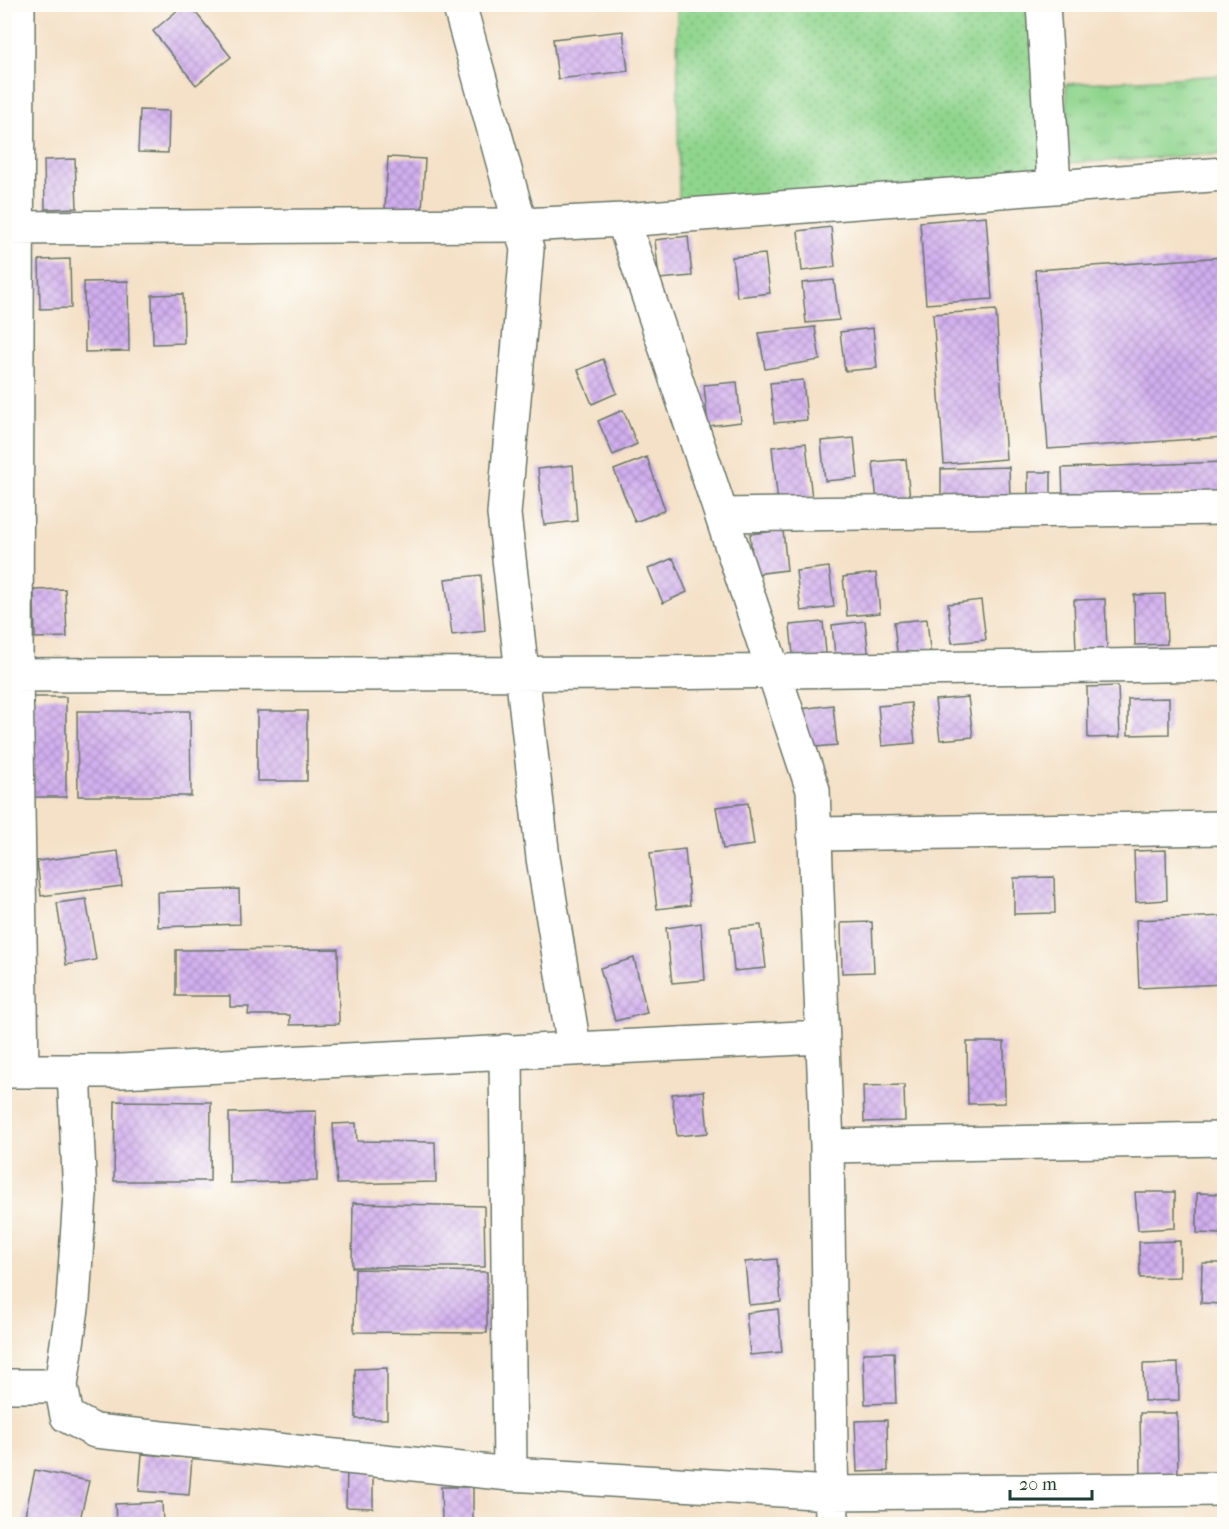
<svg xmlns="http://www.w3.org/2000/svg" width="1229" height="1529" font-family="'IM FELL French Canon',serif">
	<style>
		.grass { fill: url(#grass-dots); stroke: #588961; stroke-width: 1.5 }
		.park { fill: url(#park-tufts); stroke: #588961; stroke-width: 1.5 }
		.building { fill: url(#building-cross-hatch) }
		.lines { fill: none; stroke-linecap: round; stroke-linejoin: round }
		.minor-casing { stroke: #6a7667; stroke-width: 36 }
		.minor { stroke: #fff; stroke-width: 33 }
	</style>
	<defs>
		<pattern id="grass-dots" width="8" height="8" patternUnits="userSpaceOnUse" patternTransform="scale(1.5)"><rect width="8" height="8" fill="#90d58e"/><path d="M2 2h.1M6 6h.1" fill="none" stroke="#75ae75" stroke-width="1.8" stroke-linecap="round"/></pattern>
		<pattern id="park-tufts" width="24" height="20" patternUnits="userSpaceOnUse" patternTransform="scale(1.5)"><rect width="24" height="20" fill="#90d58e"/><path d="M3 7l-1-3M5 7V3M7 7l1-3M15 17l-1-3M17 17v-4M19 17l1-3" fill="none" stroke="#75ae75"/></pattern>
		<pattern id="building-cross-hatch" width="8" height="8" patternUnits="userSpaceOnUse" patternTransform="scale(1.5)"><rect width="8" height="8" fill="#d2afef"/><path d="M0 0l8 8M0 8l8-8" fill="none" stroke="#aa90c2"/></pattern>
	</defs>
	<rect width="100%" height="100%" fill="#fdfcf7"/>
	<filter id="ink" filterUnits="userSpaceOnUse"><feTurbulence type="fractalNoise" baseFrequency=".0167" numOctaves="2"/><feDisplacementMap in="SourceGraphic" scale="12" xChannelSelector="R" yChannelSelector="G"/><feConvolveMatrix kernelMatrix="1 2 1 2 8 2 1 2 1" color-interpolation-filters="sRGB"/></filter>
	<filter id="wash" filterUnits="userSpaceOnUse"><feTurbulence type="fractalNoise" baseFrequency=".008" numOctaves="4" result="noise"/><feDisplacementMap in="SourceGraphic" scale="24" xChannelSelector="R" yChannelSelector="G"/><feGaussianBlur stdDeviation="1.35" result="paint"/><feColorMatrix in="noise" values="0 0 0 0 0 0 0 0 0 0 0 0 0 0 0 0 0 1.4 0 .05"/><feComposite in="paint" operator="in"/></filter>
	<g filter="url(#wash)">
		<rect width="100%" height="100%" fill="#f4e1c7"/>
		<path class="grass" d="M677,5h365l12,180 -375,30z"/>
		<path class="park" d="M1224,75v79l-154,9 -4,-79z"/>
		<g id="blocks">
			<path class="building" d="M185,4h4l42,53 -35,28 -43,-54z
				M623,31l5,40 -70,8 -5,-40z
				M140,110l29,1 -1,42 -30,-1z
				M388,157l37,2 -3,52 -37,-2z
				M75,159l2,49 -32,1 -1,-49z
				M986,216l6,83 -66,5 -6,-82z
				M831,227l4,40 -33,4 -4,-40z
				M688,236l4,40 -33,3 -4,-39z
				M765,254l5,39 -33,4 -5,-40z
				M1224,257v180l-176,12 -13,-179z
				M70,259l1,49 -31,1 -1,-49z
				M834,280l5,40 -33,3 -4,-40z
				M128,281l1,70 -44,1 -1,-70z
				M183,294l1,49 -31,1 -1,-49z
				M996,310l10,149 -62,5 -11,-150z
				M815,327l5,33 -55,9 -6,-36z
				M873,328l4,40 -32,3 -5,-39z
				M603,359l14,34 -25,11 -14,-34z
				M803,380l4,40 -33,3 -4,-40z
				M737,382l4,40 -33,4 -4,-41z
				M623,410l14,34 -24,11 -15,-34z
				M854,438l4,40 -33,3 -4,-40z
				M806,443l6,56 -34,4 -6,-56z
				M647,457l18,53 -30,12 -21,-52z
				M906,459l4,40 -33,3 -4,-40z
				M1224,462v30l-161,6 -1,-30z
				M573,465l4,56 -33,4 -6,-56z
				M1009,467l1,32 -69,2v-32z
				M1028,472h23v26l-23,1z
				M783,530l4,40 -33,4 -4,-40z
				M673,558l14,34 -24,11 -15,-34z
				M829,567l5,40 -33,4 -5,-40z
				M876,573l4,40 -33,3 -4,-39z
				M481,575l4,56 -33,4 -7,-56z
				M65,589l2,48 -32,1 -1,-48z
				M1165,594l2,50 -32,1 -1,-50z
				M1105,599l2,50 -31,1 -2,-50z
				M981,600l5,40 -34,3 -4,-39z
				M927,619l4,40 -33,3 -4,-40z
				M865,621l4,40 -33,3 -4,-39z
				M823,622l4,40 -33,3 -4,-40z
				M1118,686l2,51 -32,1 -1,-51z
				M32,697h34v100h-34z
				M968,697l5,40 -33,3 -5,-40z
				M1169,698v36l-41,1v-36z
				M911,703l4,40 -33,3 -4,-40z
				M833,705l4,40 -33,3 -4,-39z
				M77,711h113l1,85h-113z
				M257,711h50v70h-50z
				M748,803l6,42 -31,4 -7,-42z
				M685,849l5,56 -33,4 -7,-56z
				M1166,850l1,50 -31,2 -2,-51z
				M118,851l4,35 -81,10 -4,-35z
				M1054,877l1,36 -41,1v-36z
				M239,889l1,35 -82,3 -1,-35z
				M86,899l10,61 -30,5 -9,-62z
				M1224,916v68l-85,4 -3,-68z
				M872,922l2,50 -32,1 -1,-50z
				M701,923l4,57 -33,3 -6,-55z
				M761,925l5,43 -32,3 -4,-43z
				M338,949l1,75 -49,1v-10h-42l1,-8h-19v-11h-54v-46z
				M634,958l13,55 -32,8 -15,-53z
				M967,1042h37l1,61 -37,1z
				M904,1085l1,36 -41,1 -1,-36z
				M704,1091l4,42 -31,3 -5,-42z
				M115,1101l96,1 -1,79h-96z
				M316,1111l1,70 -87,2 -1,-70z
				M356,1123l1,18 78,1 1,40 -99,2 -4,-60z
				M1135,1192h40v36l-37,2z
				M1197,1193l27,1 -1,40 -26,-1z
				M353,1203l131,3 1,61h-133z
				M1180,1241v36l-40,1 -1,-36z
				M777,1259l4,43 -32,3 -4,-43z
				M1202,1263h22v41l-23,-1z
				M355,1269l132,3v61l-133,-1z
				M778,1309l4,43 -32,3 -4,-42z
				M894,1352l2,51 -31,1 -2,-51z
				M1178,1363l1,37 -35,1 -1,-37z
				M387,1368v51h-31l-1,-50z
				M1140,1413h37l1,61 -37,1z
				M887,1420l1,51 -31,1 -2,-51z
				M142,1454l50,4 -3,37 -50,-4z
				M347,1467h26v41l-27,-1z
				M35,1470l54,11 -10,43h-56z
				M441,1487h32v37h-31z
				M162,1502l1,22h-47l-1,-20z
				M528,1519h26v5h-26z
				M384,1520v4h-32v-3z"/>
		</g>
	</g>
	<g filter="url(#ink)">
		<use href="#blocks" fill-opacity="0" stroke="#6a7667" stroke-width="1.5"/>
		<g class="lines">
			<g class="minor-casing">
				<path id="minor" d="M18,4l-2,670 6,397
					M459,4l68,245 -23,265 39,344 31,189
					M1043,4l11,181
					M623,220l190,570 14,356 5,378
					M4,228l518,-3 101,-5 601,-46
					M723,515l501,-7
					M4,675l652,-2 568,-9
					M814,834l410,-6
					M506,1051l4,423
					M4,1071h116l701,-34
					M74,1072l6,123 -7,106 -12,85 6,30 28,15 415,43 321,19 393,-4
					M827,1146l397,-7
					M4,1386h57"/>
			</g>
			<use href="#minor" class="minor"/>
		</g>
	</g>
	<rect width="1229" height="1529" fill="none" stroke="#fdfcf7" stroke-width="24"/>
	<path d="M1010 1490v9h82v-9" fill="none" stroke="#1f3d34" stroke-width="3"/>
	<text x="1019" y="1490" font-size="18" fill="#1f3d34" stroke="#fdfcf7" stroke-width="4.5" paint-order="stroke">20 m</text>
</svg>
